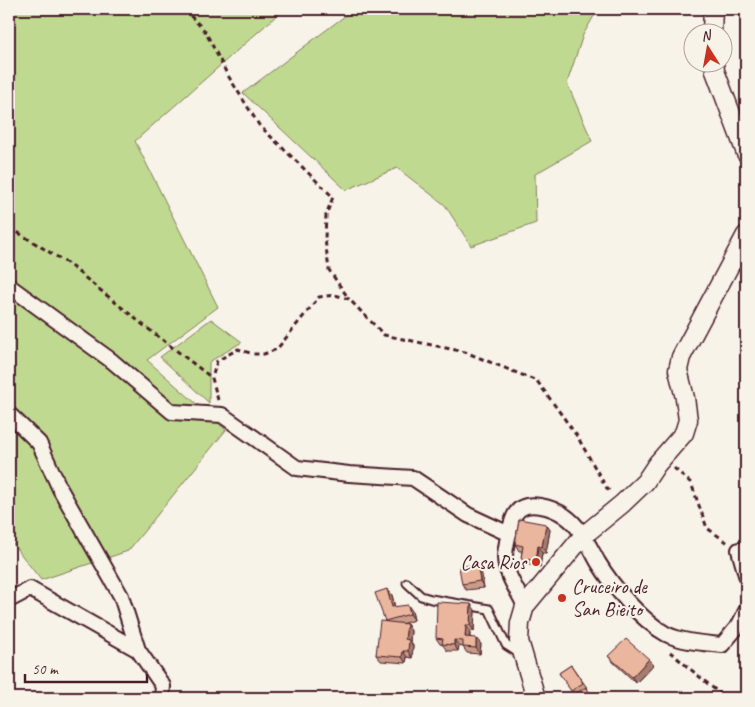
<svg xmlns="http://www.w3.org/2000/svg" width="755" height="707" font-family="Caveat,sans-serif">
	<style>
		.green { fill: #c0d990; stroke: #857c5e }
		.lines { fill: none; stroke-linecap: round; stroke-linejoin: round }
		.service-casing { stroke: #4a1f2b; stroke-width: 11 }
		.minor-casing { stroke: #4a1f2b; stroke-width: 18 }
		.tertiary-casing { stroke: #4a1f2b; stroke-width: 21 }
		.path { stroke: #4a1f2b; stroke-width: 3; stroke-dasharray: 5 4; stroke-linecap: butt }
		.service { stroke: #f7f3e8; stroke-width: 7 }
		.minor { stroke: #f7f3e8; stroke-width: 14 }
		.tertiary { stroke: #f7f3e8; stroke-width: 18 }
		.wall { fill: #ca9d88; stroke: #4a1f2b }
		.shaded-wall { fill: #a47f6f; stroke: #4a1f2b }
		.building { fill: #ebb69e; stroke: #4a1f2b }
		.poi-dot { fill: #c8321e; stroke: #f7f3e8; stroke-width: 2 }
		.labels { text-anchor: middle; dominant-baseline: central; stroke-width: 4; stroke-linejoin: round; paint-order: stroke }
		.poi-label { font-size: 20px; fill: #4a1f2b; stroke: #f7f3e8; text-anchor: end }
	</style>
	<rect width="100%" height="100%" fill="#f7f3e8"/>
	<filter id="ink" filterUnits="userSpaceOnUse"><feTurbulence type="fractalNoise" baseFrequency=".02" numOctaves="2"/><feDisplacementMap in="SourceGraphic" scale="10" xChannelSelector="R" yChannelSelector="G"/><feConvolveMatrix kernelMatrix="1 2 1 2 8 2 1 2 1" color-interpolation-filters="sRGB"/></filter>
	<g filter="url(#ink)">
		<path class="green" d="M9,9h275l-149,132 83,166 -71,53 79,70 -98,121 -87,29 -32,-41z
			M354,9h244l-15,26 -16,48 25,58 -57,33 1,49 -65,23 -26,-41 -48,-37 -51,22 -103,-97z
			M211,319l31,23 -33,20v41l-49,-46z"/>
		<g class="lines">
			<g class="service-casing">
				<path id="service" d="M407,583l14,13 10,3 58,10 17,36 14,9"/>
			</g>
			<g class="minor-casing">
				<path id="minor" d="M735,256l11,8
					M9,286l103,75 60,51 50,3 75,53 52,6 64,4 55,37 41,19
					M9,414l30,29 21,46 61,107 17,54
					M739,550l7,25
					M9,600l21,-11 108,61 25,36 -1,12
					M525,606c-7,-15 -20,-32 -20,-49 0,-8 6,-38 11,-44 10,-15 38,-5 49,3 16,11 24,30 33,46 15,25 43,58 68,72 16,8 38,9 56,11l17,-20 7,-14"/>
			</g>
			<g class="tertiary-casing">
				<path id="tertiary" d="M712,32l1,-23
					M714,62l1,9 31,82
					M536,698l-17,-57 1,-18 5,-17 58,-70 39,-32 23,-22 12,-18 27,-31 4,-13 -3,-22 -7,-28 3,-13 65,-122"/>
			</g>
			<path class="path" d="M184,9l21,22 22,43 32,51 74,72 -7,18 -1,24 4,31 20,29
				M9,230l8,2 50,31 75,61 70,54
				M218,400l-6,-22 5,-17 21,-12 15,5h11l13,-5 42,-52 16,-2 14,4 35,36 81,17 72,29 40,55 29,51 5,6
				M674,468l17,15 16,45 21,15
				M670,652l55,46"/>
			<use href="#service" class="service"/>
			<use href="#minor" class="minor"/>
			<use href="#tertiary" class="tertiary"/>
		</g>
		<path class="wall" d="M546,524l4,6 -4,23h-4l-2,14 -15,-3 -4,-6 1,-7h-3l-4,-7z
			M477,564l4,6 3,18 -18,2 -4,-6z
			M387,589l5,6 3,12 17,4 2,9 -13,4h6l4,7 -1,10 3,5 -1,12 -5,-1 -1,6 -25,-2 -5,-6 10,-33 -1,-1z
			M475,610l-1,21h-4v6l11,7 -1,10 -13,-1 -4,-6 -4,-1 -1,5h-11l-4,-6 -3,-1 -4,-6z
			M608,656l45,9 -17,18 -23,-21z
			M571,665l17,24h-1l6,9h-24l5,-3 -15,-22z"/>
		<path class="shaded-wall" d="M546,524l4,6 -4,23 -4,-6z
			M538,546l4,7 -2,14 -4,-6z
			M477,564l4,6 3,18 -4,-7z
			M387,589l5,6 4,18 -4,-6z
			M471,604l4,6 -1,21 -4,-6z
			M408,605l4,6 2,9 -4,-6z
			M407,624l4,7 -1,10 3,5 -1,12 -4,-7 -3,-12z
			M466,625l4,6 -1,12 -4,-6z
			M476,638l5,6 -1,10 -4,-6z
			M454,640l5,6 -1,5 -4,-6z
			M403,651l4,6 -1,6 -4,-6z
			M649,659l4,6 -17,18 -4,-6z"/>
		<path class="building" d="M519,519l27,5 -4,23 -4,-1 -2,15 -15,-3 2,-12 -8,-2z
			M477,564l3,17 -18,3 -3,-17z
			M387,589l5,18 16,-2 2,9 -25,7 -10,-28z
			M437,602l34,2 -1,21h-4l-1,12 11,1v10l-13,-1v-6l-9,-1v5l-12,-1 1,-5 -7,-1z
			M380,621l27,3 -2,15 4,1 -1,11h-5l-1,6 -26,-2z
			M626,639l23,20 -17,18 -24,-21z
			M571,665l12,18 -12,8 -12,-18z
			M586,687l7,11h-24z"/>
	</g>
	<g class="poi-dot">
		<circle cx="536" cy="562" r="5"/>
		<circle cx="562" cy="598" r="5"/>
	</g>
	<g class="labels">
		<g class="poi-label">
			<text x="526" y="562">Casa Rios</text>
			<text x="572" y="586" text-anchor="start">Cruceiro de<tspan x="572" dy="23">San Bieito</tspan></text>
		</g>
	</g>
	<rect width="755" height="707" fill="none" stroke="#f7f3e8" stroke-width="30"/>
	<rect x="15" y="15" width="725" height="677" fill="none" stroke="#4a1f2b" stroke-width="2" filter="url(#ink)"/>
	<g transform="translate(708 48) rotate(349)"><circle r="24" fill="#f7f3e8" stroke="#b29e9c"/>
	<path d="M0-4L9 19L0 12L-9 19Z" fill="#c8321e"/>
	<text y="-8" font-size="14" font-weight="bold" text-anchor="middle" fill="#4a1f2b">N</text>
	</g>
	<path d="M25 674v8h122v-8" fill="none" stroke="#4a1f2b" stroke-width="2.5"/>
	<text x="32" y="674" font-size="15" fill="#4a1f2b" stroke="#f7f3e8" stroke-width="4" paint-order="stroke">50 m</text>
</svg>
